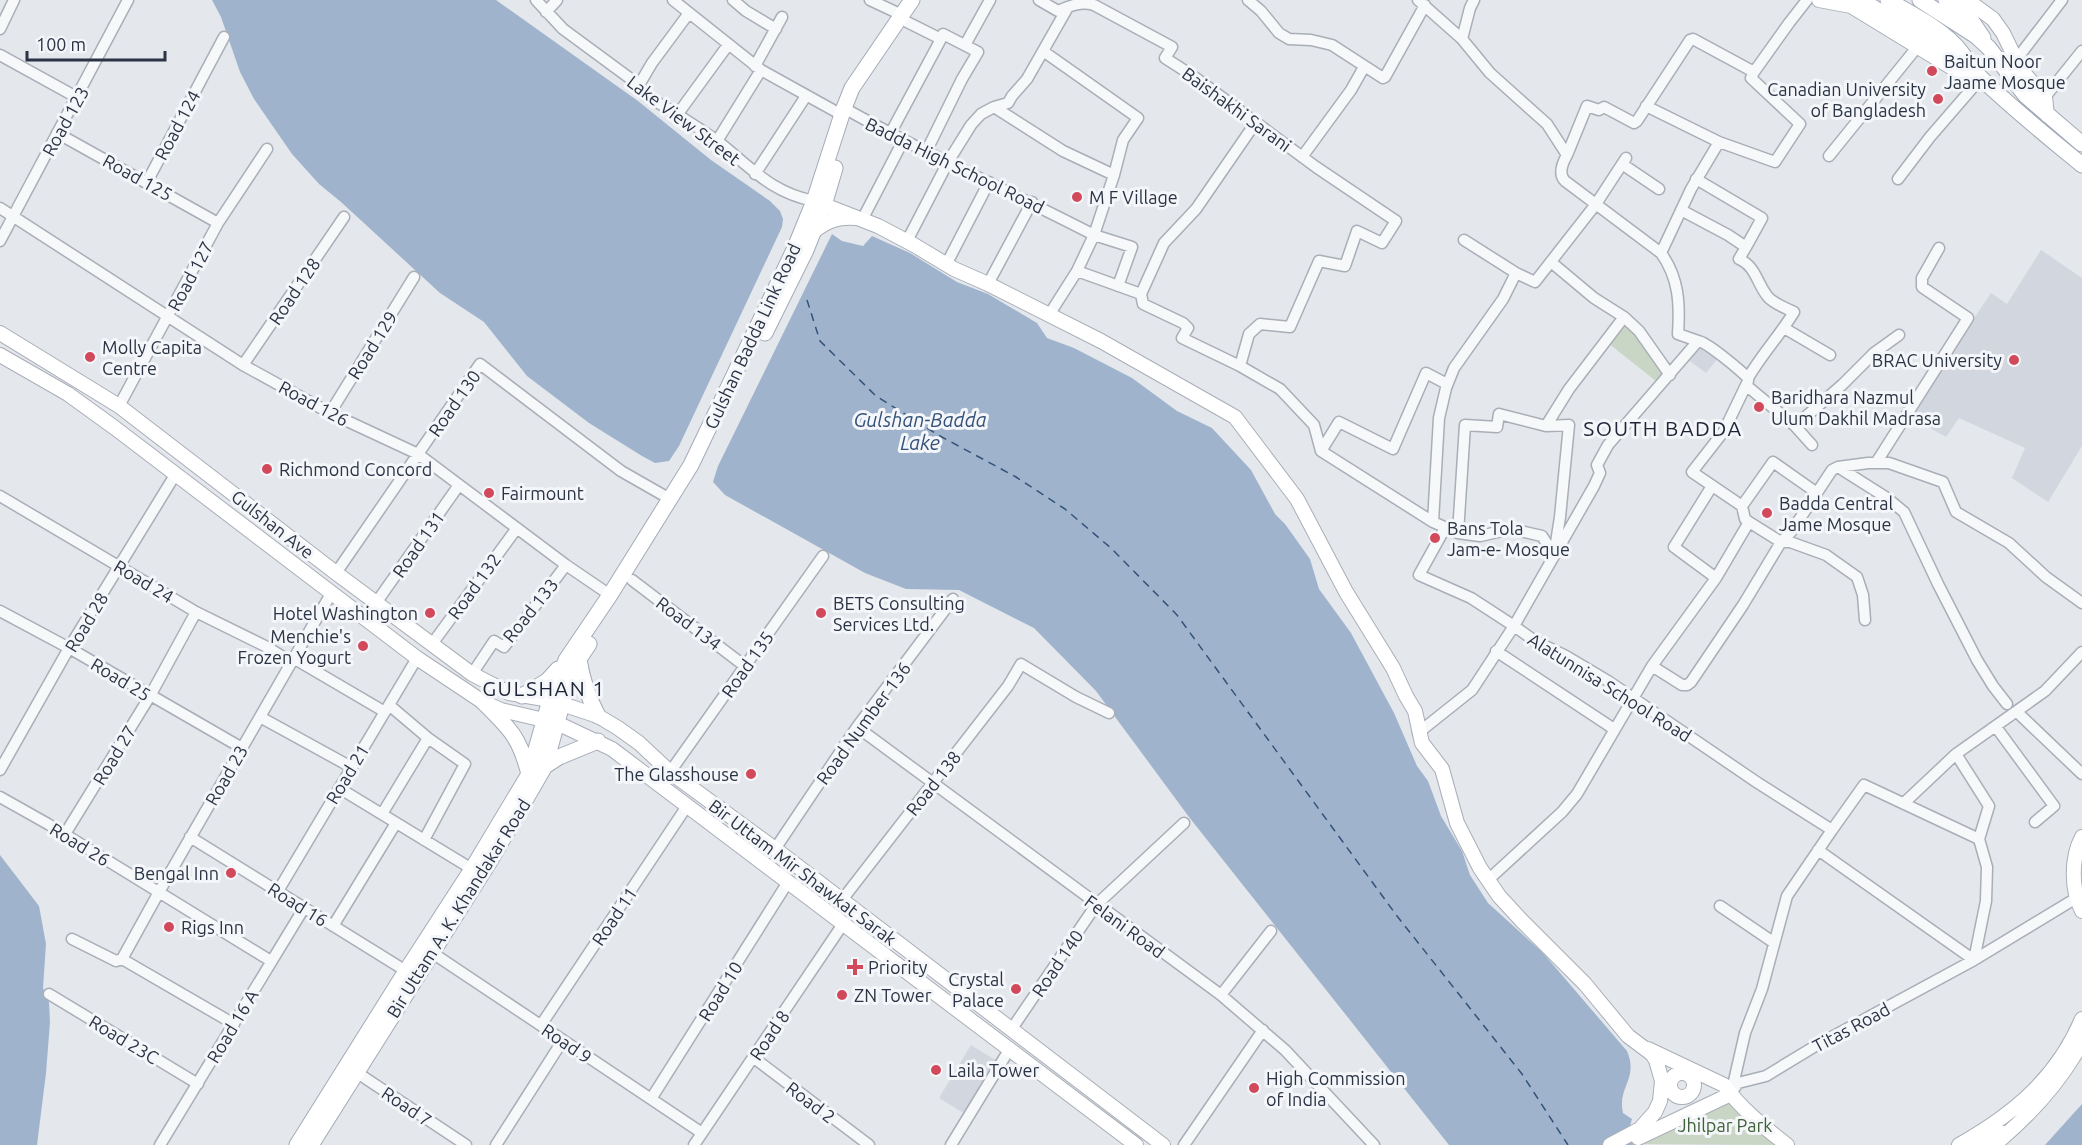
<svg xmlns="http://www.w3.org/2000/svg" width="2082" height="1145" font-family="Ubuntu,sans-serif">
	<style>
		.built { fill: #d2d6de }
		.green { fill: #c9d6c5 }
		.water { fill: #9fb4cc }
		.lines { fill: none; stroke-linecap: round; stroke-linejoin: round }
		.ferry { stroke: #34527a; stroke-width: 1.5; stroke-dasharray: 8 6; stroke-linecap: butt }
		.street-casing { stroke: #a9aeb7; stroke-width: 13 }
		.secondary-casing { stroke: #a9aeb7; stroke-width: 16 }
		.primary-casing { stroke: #a3abb8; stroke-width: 17 }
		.street { stroke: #f7f8fa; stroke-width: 10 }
		.secondary { stroke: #fff; stroke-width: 14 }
		.primary { stroke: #fff; stroke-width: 15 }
		.poi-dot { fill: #d1495b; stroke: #f4f6f9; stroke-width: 2 }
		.labels { text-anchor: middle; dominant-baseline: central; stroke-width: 6; stroke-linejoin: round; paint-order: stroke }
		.poi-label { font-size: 18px; fill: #2b3445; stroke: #f4f6f9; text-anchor: start }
		.street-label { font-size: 18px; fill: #2b3445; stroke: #f4f6f9 }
		.park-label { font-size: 18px; fill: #3f6138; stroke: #f4f6f9 }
		.water-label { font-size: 20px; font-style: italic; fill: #34527a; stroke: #f4f6f9 }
		.quarter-label { font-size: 21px; letter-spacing: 1.5px; fill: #1d2536; stroke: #f4f6f9 }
	</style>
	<rect width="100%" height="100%" fill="#e4e7ec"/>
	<path class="built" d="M2041,250l41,28v168l-34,56 -36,-24 13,-30 -66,-30 -13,19 -37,-21 82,-123 16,11z
		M1699,343l20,14 -13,16 -19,-14z
		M971,1045l26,16 -32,53 -26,-16z"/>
	<path class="green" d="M1624,323l13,9 28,38 -9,11 -48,-38z
		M1732,1099l43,46 -141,-1z"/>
	<path class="water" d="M212,0h284l142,101 73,59 59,41 10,10 3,8 -1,8 -103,219 -10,15 -14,2 -13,-7 -53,-33 -62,-47 -43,-54 -44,-29 -99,-91 -22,-18 -27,-30 -38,-55 -14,-27 -19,-55z
		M832,234l10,7 21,5 9,-10 38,17 47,29 31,12 49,29 10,15 27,10 58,30 45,33 35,17 39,42 24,44 10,10 25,35 9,30 32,44 43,80 23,53 11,15 13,35 21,35 8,24 18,28 55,50 84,98c12,28 -10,36 -4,62l9,6 -2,7 3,19h-184l-260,-328 -93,-126 -62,-63 -75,-38 -53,-1 -41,-16 -140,-78 -12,-13 5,-16z
		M0,855l39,51 7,38 -3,44 6,14 1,20 -4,51 -9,72h-37z
		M2082,1104v41h-37z"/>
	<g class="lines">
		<path class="ferry" d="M807,300l13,41 56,55 64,40 76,41 49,32 47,40 65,66 220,301 125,158 46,71"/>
		<g class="street-casing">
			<path id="street" d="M536,0l27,29 76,56 6,10c24,14 48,29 71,45 34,26 53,52 98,61
				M673,0l88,70 81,45
				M733,0l13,11 30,18
				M870,0l32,15
				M1039,0l19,11c12,-5 22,-10 36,-6l78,42 -7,11 28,18 123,91 80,54 -14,22 -25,-12 -12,35 -26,-5 -29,66 -30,-3 -11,10 -9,32
				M1248,0l13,11 18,22 10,6 22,1 21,5 51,33 2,-1 40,-72
				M1418,0l44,39 28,34 57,51 20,31c-4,7 -9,19 -2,26l96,72c18,25 19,51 17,81l20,7 -90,104 -11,20 3,8 -6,13 -80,140 21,15 31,15 42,25 150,102 74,47 -45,66 -25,93 -17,44 -14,61
				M546,12l11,-12
				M907,22l34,17 2,-5 35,18 -16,27 -36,73
				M0,29l14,-29
				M1462,39l8,-31 4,-8
				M965,45l25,-45
				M0,55l78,43
				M2016,60l46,-60
				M755,66l27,-49
				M639,85l13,-22 37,-50
				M2045,97l37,-46
				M1646,106l73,36 56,20 25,-38 -49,-46 3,-6
				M994,107l14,-4 4,-7 15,-17 41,-72
				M844,108c81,46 167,84 250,127l-17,36 64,23 2,10 40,19 5,5 -6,10 58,28 40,23 34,36 7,26 112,71 25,11 22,3 31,-7 31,7 12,19
				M677,115l51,-70
				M57,133l161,90
				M890,134l51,-95
				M717,141l44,-71
				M1567,155l20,-49 12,4 5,-3 30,16 3,-2 53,-81 3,-1 61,33 35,-49 18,-23
				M1829,156l89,-110
				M1302,157l49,-67 13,-23
				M1622,164l37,25
				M755,174l51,-78
				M1114,175l-20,60 38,12 -14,39
				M1696,179l66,39 -16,29
				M1898,179l32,-42 51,-59
				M147,182l77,-145
				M0,208l243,157 87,48 88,41 148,111 44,30
				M1681,210l47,25 18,12 -7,12c17,7 18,25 29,38 6,7 18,11 26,15 -14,23 -32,42 -46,66
				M862,220l41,-79
				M1464,240l52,33 19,9 61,-78 30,-46
				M0,241l128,-241
				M907,241l41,-79 23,-37 10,-11 13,-7 69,44 51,24 9,-35 15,-22 -95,-67
				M1661,253l30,-64 28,-47
				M1551,262l43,36 30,19 15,14 31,44
				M946,265l43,-83
				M988,284l44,-82
				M1141,294l23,-51 32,-34 60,-87
				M1049,315l28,-44
				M1784,328l46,27
				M1698,341c9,1 42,29 50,37v3l-24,50 -32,41 50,34 3,13 4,3 32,20h9l36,13 31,22 6,18 2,25
				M243,365l101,-148
				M1747,386l48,40 17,19
				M119,406l99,-183 49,-74
				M330,413l84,-136
				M1795,426l47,-41 32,-32 25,-18
				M1321,451l18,-29 54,27 33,-76 21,11
				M1876,463l92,-145 -46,-31v-9l17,-30
				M1838,467l49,31 17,14 34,72 39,76 16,26 14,18
				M1712,486l-38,61 42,31
				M0,496l196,116 71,35 24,15
				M1742,506l31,-44 44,31
				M1433,522l6,-104 7,-30 8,-20 49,-69 13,-26
				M1458,533l7,-108 32,2 2,-13 47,12
				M1555,549l5,-32 9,-92 -23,1 23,-37 55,-72
				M336,573l144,-209 141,107 49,28
				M632,580l114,87
				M376,603l83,-118
				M0,611l69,37 173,100
				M432,644l85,-116
				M1496,651l118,78
				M293,658l92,54
				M1652,666l30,19h5l4,-3 52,-77 38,-63 10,-10 41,-62 6,-3 30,-4h21l54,19 13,30 53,31 37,34 36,26
				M472,674l22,-33 10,6 62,-82
				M389,705l39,33 37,26 -41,76
				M2017,712l65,62
				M260,717l91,50
				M857,727l364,268 64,55 89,95
				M1996,727l58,79 -19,16
				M1418,733l54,-43 42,-64 -43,-28 -52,-23 26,-47
				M0,770l69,-122 106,-173
				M670,772l153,-216
				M339,788l133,81
				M0,797l48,27 223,137
				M1904,803l52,-49 89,-63 37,-39
				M382,814l46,-76
				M1832,830l32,-45 115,54
				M65,834l85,-138 46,-84
				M190,837l216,134
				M775,849l82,-122 96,-128
				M1818,850l156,110 104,-63
				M1488,880l74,-68 15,-18 75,-128 64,-88 33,-56
				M278,891l139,-233
				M842,900l166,-214 13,-22 55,33 33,16
				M1720,906l53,36
				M333,926l63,-103
				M72,939l44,22 6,-2
				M431,952l271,181
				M122,959l37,-67 173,-300
				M122,959l112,65
				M49,994l149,90
				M1221,995l50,-64
				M541,1025l146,-219
				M1011,1030l85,-125 88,-82
				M754,1058l115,87
				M353,1070l113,75
				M1732,1092l6,-9 28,-7 51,-31 157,-85 12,-59 1,-34 -8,-28 10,-33 -33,-52
				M651,1099l137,-217
				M160,1145l144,-237
				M496,1145l67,-105
				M694,1145l149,-221
				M951,1145l58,-95
				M1184,1145l79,-115"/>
		</g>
		<g class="secondary-casing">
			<path id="secondary" d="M1819,0l32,6 103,63 27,9
				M1967,0l26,19 10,14 18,37 24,27 2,18
				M824,205l54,21 36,19 40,24 34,15 113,57 134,76 62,82 49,93 47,76 13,28 9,15 7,32 20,26 15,54 23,45 19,28 23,25 63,63 43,52 24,18 4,6 6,21 -2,20 -5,11 -15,17 -30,16
				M814,231c14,-11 24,-14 41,-13
				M0,333l119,73 217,167 136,101 37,19 41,7 48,16 20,12 21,15 31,29 105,77 388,296
				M0,355l68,39 47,34 302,230 66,44 18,8 56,13 55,26 524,396
				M2082,837c-11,21 -11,52 0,74
				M1648,1049l76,36c16,23 41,43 63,60
				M1670 1085a12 12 0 1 1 24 0a12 12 0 1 1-24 0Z
				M1638,1138l93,-44
				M1959,1145c55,-31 98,-67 123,-126
				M1979,1145l21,-13
				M1994,1145c34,-28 67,-64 88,-103"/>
		</g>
		<g class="primary-casing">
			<path id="primary" d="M1861,0l105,64
				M1888,0c21,13 47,25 65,43 11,10 17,24 28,35 32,31 67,59 101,87
				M1920,0l56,36 13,12 36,47 57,49
				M1946,0l21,14 16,24
				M765,333l41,-83 18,-45 11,-37
				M579,659c3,21 9,38 19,57
				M522,696l25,-15 11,-12
				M483,702c27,27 36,34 46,72
				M545,766l14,-9 39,-16
				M297,1145l109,-174 66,-102 57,-95 21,-74 16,-40 44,-65 81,-130 103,-215 20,-49 30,-93 8,-20 60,-88
				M311,1145l179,-284 55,-95 21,-76 13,-31 10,-15"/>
		</g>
		<use href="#street" class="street"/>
		<use href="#secondary" class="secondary"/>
		<use href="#primary" class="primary"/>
	</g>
	<g class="poi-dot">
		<circle cx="1932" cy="71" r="6"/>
		<circle cx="1938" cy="99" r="6"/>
		<circle cx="1077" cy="197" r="6"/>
		<circle cx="90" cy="357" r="6"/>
		<circle cx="2014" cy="360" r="6"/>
		<circle cx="1759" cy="407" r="6"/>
		<circle cx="267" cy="469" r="6"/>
		<circle cx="489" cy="493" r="6"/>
		<circle cx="1767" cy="513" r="6"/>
		<circle cx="1435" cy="538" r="6"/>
		<circle cx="430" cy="613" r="6"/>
		<circle cx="821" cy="613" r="6"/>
		<circle cx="363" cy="646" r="6"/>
		<circle cx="751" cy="774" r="6"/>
		<circle cx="231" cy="873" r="6"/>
		<circle cx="169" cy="927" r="6"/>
		<path d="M852 958h6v6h6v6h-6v6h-6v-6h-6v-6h6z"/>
		<circle cx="1016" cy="989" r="6"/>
		<circle cx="842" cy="995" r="6"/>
		<circle cx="936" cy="1070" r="6"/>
		<circle cx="1254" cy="1088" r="6"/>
	</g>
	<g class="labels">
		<g class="poi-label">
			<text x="1944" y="61">Baitun Noor<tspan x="1944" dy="21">Jaame Mosque</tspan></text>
			<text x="1926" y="89" text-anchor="end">Canadian University<tspan x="1926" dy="21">of Bangladesh</tspan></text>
			<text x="1089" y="197">M F Village</text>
			<text x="102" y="347">Molly Capita<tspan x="102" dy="21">Centre</tspan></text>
			<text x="2002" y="360" text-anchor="end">BRAC University</text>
			<text x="1771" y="397">Baridhara Nazmul<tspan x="1771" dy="21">Ulum Dakhil Madrasa</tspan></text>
			<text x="279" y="469">Richmond Concord</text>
			<text x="501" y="493">Fairmount</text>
			<text x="1779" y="503">Badda Central<tspan x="1779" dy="21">Jame Mosque</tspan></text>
			<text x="1447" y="528">Bans Tola<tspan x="1447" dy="21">Jam-e- Mosque</tspan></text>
			<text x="833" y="603">BETS Consulting<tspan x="833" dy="21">Services Ltd.</tspan></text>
			<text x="418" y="613" text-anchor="end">Hotel Washington</text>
			<text x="351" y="636" text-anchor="end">Menchie's<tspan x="351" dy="21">Frozen Yogurt</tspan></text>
			<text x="739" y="774" text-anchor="end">The Glasshouse</text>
			<text x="219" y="873" text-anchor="end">Bengal Inn</text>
			<text x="181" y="927">Rigs Inn</text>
			<text x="868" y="967">Priority</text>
			<text x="1004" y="979" text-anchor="end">Crystal<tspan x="1004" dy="21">Palace</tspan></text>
			<text x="854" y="995">ZN Tower</text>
			<text x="948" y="1070">Laila Tower</text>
			<text x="1266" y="1078">High Commission<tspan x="1266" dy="21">of India</tspan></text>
		</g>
		<g class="street-label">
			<text transform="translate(1237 109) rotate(36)">Baishakhi Sarani</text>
			<text transform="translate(684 120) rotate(37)">Lake View Street</text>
			<text transform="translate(65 121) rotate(-61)">Road 123</text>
			<text transform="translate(177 125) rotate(-62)">Road 124</text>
			<text transform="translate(955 165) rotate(26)">Badda High School Road</text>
			<text transform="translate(138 177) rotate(29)">Road 125</text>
			<text transform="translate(190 276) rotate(-62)">Road 127</text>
			<text transform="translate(294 291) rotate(-56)">Road 128</text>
			<text transform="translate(752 336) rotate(-65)">Gulshan Badda Link Road</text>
			<text transform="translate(372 345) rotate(-58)">Road 129</text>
			<text transform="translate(314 403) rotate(28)">Road 126</text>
			<text transform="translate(454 403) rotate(-55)">Road 130</text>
			<text transform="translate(273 524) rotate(38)">Gulshan Ave</text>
			<text transform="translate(418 544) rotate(-55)">Road 131</text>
			<text transform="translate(144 581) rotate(31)">Road 24</text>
			<text transform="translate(474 586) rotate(-54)">Road 132</text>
			<text transform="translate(530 610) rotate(-51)">Road 133</text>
			<text transform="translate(86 622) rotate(-59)">Road 28</text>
			<text transform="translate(689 623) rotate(37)">Road 134</text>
			<text transform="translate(747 664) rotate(-55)">Road 135</text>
			<text transform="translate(121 679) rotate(31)">Road 25</text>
			<text transform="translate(1610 687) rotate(32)">Alatunnisa School Road</text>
			<text transform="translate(863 723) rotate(-54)">Road Number 136</text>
			<text transform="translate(114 755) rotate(-59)">Road 27</text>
			<text transform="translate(347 774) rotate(-59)">Road 21</text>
			<text transform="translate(226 775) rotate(-60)">Road 23</text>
			<text transform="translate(933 783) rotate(-52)">Road 138</text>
			<text transform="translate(80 844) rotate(31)">Road 26</text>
			<text transform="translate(803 872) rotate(37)">Bir Uttam Mir Shawkat Sarak</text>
			<text transform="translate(298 904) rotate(32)">Road 16</text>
			<text transform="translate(458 908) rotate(-58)">Bir Uttam A. K. Khandakar Road</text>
			<text transform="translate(614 916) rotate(-56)">Road 11</text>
			<text transform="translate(1125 926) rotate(36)">Felani Road</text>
			<text transform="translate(1057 963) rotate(-56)">Road 140</text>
			<text transform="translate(720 991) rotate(-58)">Road 10</text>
			<text transform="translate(232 1026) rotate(-59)">Road 16 A</text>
			<text transform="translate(1851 1027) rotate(-28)">Titas Road</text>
			<text transform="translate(769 1035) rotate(-56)">Road 8</text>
			<text transform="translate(124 1039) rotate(31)">Road 23C</text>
			<text transform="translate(567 1043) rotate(34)">Road 9</text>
			<text transform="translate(811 1102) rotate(37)">Road 2</text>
			<text transform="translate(407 1106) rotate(34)">Road 7</text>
		</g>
		<g class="park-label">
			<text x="1725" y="1125">Jhilpar Park</text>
		</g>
		<g class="water-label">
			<text x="920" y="419">Gulshan-Badda<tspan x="920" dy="23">Lake</tspan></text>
		</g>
		<g class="quarter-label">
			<text x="1663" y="428">SOUTH BADDA</text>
			<text x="544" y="688">GULSHAN 1</text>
		</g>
	</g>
	<path d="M27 51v9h138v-9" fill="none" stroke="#2b3445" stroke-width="3"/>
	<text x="36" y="51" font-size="18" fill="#2b3445" stroke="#f4f6f9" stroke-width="4.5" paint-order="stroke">100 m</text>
</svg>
